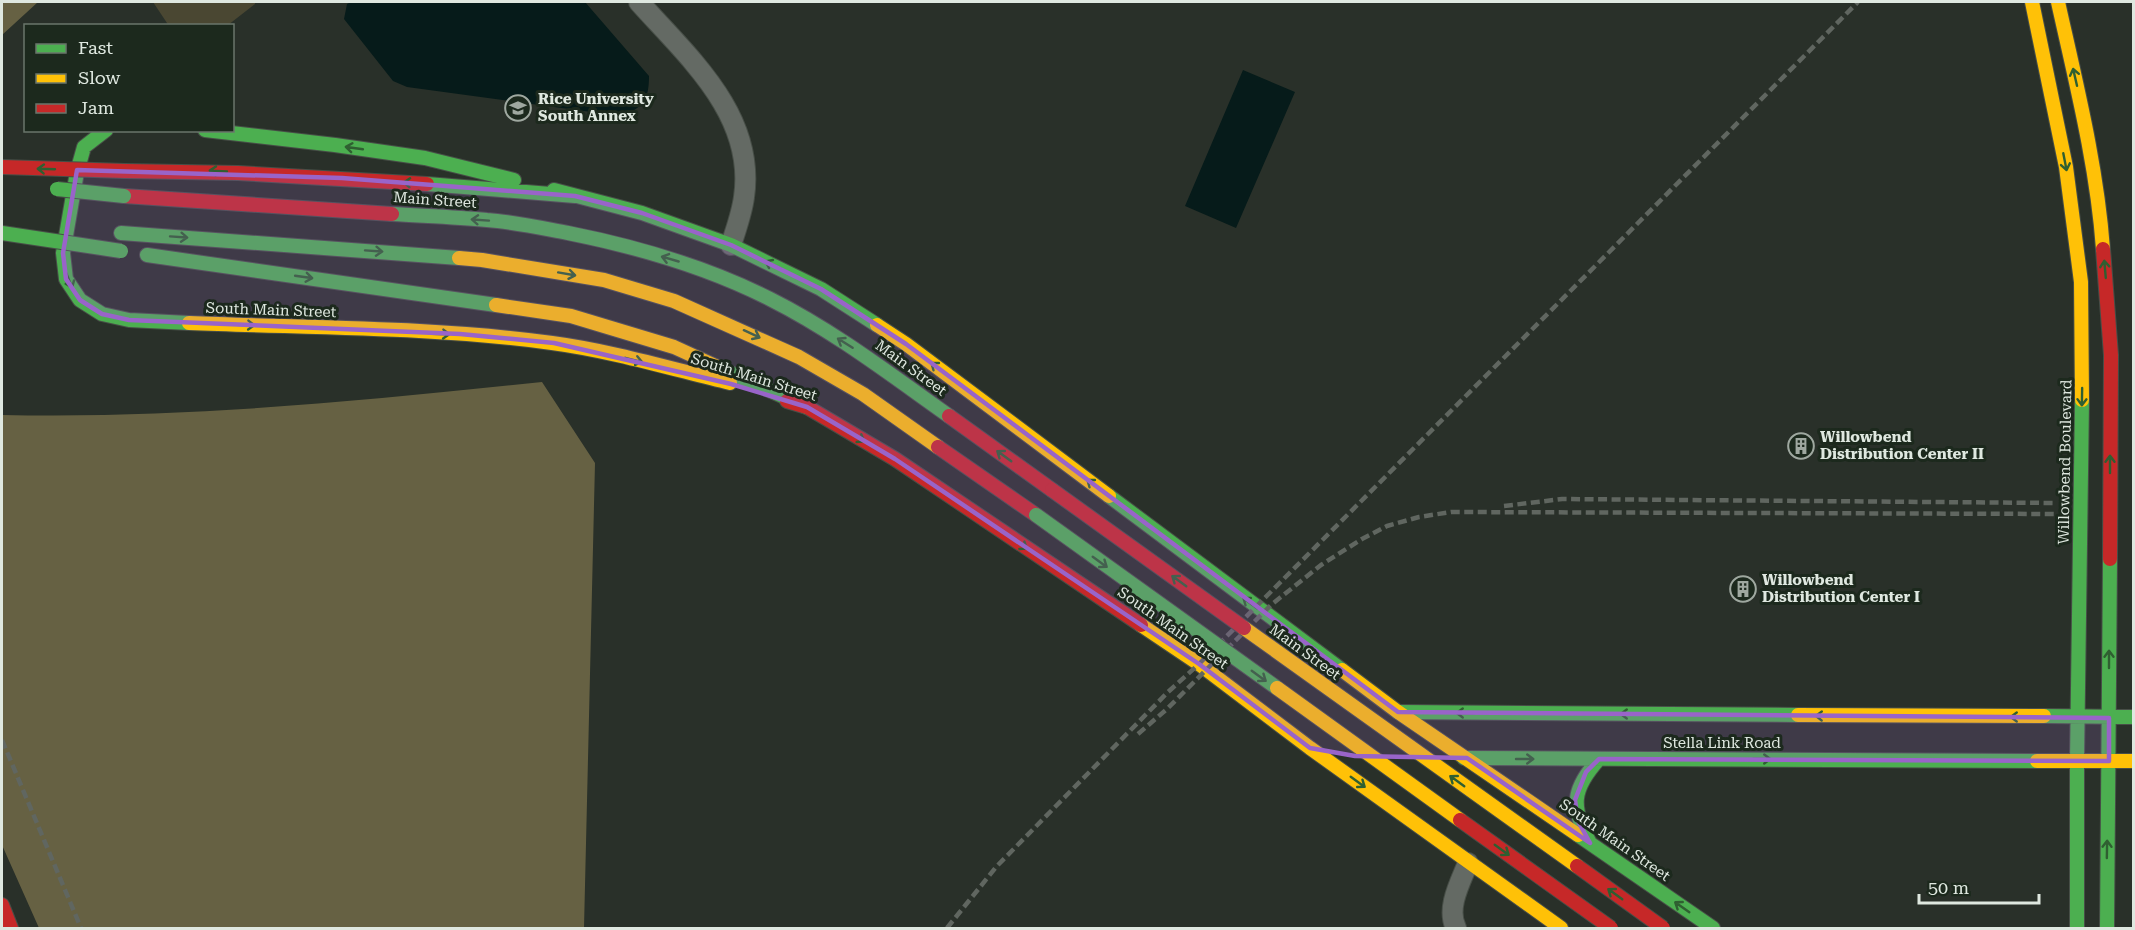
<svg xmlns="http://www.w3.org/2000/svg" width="2135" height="930" font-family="'Roboto Serif',serif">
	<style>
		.green { fill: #4a4732 }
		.forest { fill: #666143 }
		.water { fill: #061b1a }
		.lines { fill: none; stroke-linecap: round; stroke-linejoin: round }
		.street-casing { stroke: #474e47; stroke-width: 22 }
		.fast-casing { stroke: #474e47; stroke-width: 16 }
		.slow-casing { stroke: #474e47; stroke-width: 16 }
		.jam-casing { stroke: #474e47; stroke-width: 16 }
		.street { stroke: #646a64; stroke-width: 20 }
		.fast { stroke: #4caf50; stroke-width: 14 }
		.slow { stroke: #ffc107; stroke-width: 14 }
		.jam { stroke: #c62828; stroke-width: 14 }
		.rail { stroke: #606660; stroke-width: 4.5; stroke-dasharray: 9 4.5; stroke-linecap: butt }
		.fast-bridge-casing { stroke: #474e47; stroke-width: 16; stroke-linecap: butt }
		.slow-bridge-casing { stroke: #474e47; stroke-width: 16; stroke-linecap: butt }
		.jam-bridge-casing { stroke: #474e47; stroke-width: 16; stroke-linecap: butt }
		.fast-bridge { stroke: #4caf50; stroke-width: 14 }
		.slow-bridge { stroke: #ffc107; stroke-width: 14 }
		.jam-bridge { stroke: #c62828; stroke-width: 14 }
		.oneway { stroke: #2f5f31 }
		.marked { fill: #9964c9; fill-opacity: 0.2; stroke: #9964c9; stroke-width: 4.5; stroke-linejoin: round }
		.labels { text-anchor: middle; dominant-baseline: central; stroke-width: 6; stroke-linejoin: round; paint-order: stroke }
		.poi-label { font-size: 15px; font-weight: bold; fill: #dfe8e0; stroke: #1c291d; text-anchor: start }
		.street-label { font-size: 15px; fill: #dfe8e0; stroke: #1c291d }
	</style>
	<rect width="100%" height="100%" fill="#293029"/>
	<path class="green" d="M153,2h102v2l-27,21 -59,1z"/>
	<path class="forest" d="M2,2h36l-36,33z
		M542,382l53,81 -11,465h-545l-37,-83v-430c180,4 360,-14 540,-33z"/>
	<path class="water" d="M351,2h234l64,74c0,24 -6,32 -28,40l-214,-29 -14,-6 -49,-62 3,-15z
		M1243,70l52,22 -59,136 -51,-22z"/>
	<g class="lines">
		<g class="street-casing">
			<path id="street" d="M639,2c49,55 117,113 105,195 -2,16 -8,32 -13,48
				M1456,928c-10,-20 4,-45 12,-65"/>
		</g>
		<g class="fast-casing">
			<path id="fast" d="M106,130l-22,17 -7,25 -14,81 3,26 14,21 22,14 27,6 60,3
				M205,130l130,15 90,13 89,22
				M427,184l148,12
				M554,190l88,23 89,32 90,44 56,36
				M392,214c32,2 64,3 95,6 27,2 54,8 81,13 70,14 139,34 202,66 64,32 121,76 179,117
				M121,233l338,25
				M147,255l349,50
				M722,369l85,38
				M1109,496l233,174
				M1398,712l400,3
				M2044,716l90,1
				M1464,758l573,3
				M1578,835l135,93
				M1590,843c-19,-36 -19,-53 9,-84
				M2077,928v-168l5,-360
				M2107,928l3,-369"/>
		</g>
		<g class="slow-casing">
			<path id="slow" d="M2032,2l34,165 15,115 1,118
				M2058,2c18,81 39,164 45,247
				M459,258l23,2 122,20 70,21 125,56 64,37 75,53
				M496,305l75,11 103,31 48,22
				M189,323c120,5 245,4 363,20 60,8 120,26 178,40
				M877,325l29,19 203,152
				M1141,625l58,39 111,84 251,180
				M1342,670l56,42 180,123
				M1798,715l246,1
				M2037,761h97"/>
		</g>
		<g class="jam-casing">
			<path id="jam" d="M125,171l113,2 189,11
				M124,196l268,18
				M2103,249l8,106 -1,204
				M787,401l20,6 88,52 246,166
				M949,416l103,74
				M938,447l98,68
				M2,905l9,23"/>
		</g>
		<use href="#street" class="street"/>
		<use href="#fast" class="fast"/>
		<use href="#slow" class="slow"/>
		<use href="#jam" class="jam"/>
		<path class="rail" d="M1504,506l58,-7 494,4
			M1138,734l29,-25 104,-104 50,-40 41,-26 25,-13 32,-9 32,-5 605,2
			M2,740l79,188
			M947,928l50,-62 171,-174 31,-28 659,-662"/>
		<g class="fast-bridge-casing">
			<path id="fast-bridge" d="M57,189l67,7
				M2,233l119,18
				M1036,515l241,173"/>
		</g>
		<g class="slow-bridge-casing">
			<path id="slow-bridge" d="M1244,628l333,238
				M1277,688l183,132"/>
		</g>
		<g class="jam-bridge-casing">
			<path id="jam-bridge" d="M2,167l123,4
				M1052,490l192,138
				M1460,820l151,108
				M1577,866l86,62"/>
		</g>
		<use href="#fast-bridge" class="fast-bridge"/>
		<use href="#slow-bridge" class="slow-bridge"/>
		<use href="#jam-bridge" class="jam-bridge"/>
	</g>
	<defs><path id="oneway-shaft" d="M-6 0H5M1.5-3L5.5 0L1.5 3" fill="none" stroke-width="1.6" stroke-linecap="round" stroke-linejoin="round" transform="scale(1.5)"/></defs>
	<g class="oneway">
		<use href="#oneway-shaft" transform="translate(2075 77) rotate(-103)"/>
		<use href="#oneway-shaft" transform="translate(354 148) rotate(-172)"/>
		<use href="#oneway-shaft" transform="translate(2065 162) rotate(79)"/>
		<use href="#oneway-shaft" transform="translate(46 169) rotate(-178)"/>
		<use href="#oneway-shaft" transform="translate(218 171) rotate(-177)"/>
		<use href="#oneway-shaft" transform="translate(412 183) rotate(-176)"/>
		<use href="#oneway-shaft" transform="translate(480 220) rotate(-176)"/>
		<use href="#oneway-shaft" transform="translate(179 237) rotate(4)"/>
		<use href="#oneway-shaft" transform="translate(374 251) rotate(4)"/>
		<use href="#oneway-shaft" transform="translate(670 259) rotate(-164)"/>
		<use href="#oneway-shaft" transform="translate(773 265) rotate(-154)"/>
		<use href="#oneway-shaft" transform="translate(2105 269) rotate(-95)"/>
		<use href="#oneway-shaft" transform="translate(567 274) rotate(10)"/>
		<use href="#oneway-shaft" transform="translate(304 277) rotate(8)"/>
		<use href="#oneway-shaft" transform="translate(69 280) rotate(68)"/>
		<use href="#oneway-shaft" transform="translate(246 325) rotate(2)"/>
		<use href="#oneway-shaft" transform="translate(441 334) rotate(2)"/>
		<use href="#oneway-shaft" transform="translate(752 334) rotate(25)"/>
		<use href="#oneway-shaft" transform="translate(845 343) rotate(-148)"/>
		<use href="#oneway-shaft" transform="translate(634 360) rotate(14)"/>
		<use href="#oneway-shaft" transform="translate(938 368) rotate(-143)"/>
		<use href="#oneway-shaft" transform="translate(2082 397) rotate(91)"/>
		<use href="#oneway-shaft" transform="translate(857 437) rotate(31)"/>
		<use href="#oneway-shaft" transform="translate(1004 456) rotate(-144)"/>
		<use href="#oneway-shaft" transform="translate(2110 464) rotate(-90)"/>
		<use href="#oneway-shaft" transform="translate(1094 485) rotate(-143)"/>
		<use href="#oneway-shaft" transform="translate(1020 544) rotate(34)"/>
		<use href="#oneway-shaft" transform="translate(1100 562) rotate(36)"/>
		<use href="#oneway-shaft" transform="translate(1179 581) rotate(-144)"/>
		<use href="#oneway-shaft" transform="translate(1250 603) rotate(-143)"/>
		<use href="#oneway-shaft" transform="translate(2109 659) rotate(-90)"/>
		<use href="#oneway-shaft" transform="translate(1259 676) rotate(36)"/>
		<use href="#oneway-shaft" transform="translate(1465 713) rotate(-180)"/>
		<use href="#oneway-shaft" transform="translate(1629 714) rotate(-180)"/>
		<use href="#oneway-shaft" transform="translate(1824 716) rotate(-179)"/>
		<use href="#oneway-shaft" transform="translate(2019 717) rotate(-180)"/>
		<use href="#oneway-shaft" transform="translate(1525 759)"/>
		<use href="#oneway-shaft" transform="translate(1762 759)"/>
		<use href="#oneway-shaft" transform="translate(1457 781) rotate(-144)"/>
		<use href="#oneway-shaft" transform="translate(1358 782) rotate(36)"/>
		<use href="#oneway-shaft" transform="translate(2107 849) rotate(-89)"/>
		<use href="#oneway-shaft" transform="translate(1502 850) rotate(36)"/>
		<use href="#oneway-shaft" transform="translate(1615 894) rotate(-144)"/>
		<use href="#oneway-shaft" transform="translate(1682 907) rotate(-145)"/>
	</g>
	<path class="marked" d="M77,170l265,8 233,18 67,17 89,32 90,44 85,55 492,368 711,6v43l-510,-2 -13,13 -11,28 3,21 12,22 -123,-85 -112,-2 -45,-8 -111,-84 -304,-205 -88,-52 -76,-23 -177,-41 -94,-9 -331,-14 -27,-6 -22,-14 -14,-21 -3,-26z"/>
	<defs>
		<g id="university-ring" transform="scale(1.35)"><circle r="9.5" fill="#1c291d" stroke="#9fa8a0" stroke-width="1.5"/><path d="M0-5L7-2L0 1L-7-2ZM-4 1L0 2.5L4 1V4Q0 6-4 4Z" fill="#9fa8a0"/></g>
		<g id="building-ring" transform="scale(1.35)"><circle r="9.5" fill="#1c291d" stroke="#9fa8a0" stroke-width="1.5"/><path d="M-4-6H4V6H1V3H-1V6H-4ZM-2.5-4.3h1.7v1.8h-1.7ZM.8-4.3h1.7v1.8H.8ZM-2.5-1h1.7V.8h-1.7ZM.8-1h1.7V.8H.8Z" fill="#9fa8a0"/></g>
	</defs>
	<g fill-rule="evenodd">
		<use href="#university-ring" x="518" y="108"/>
		<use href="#building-ring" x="1801" y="446"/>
		<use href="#building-ring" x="1743" y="589"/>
	</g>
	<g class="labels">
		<g class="poi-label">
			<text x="538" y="99">Rice University<tspan x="538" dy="17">South Annex</tspan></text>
			<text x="1820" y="437">Willowbend<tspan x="1820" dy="17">Distribution Center II</tspan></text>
			<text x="1762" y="580">Willowbend<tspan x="1762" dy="17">Distribution Center I</tspan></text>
		</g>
		<g class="street-label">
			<text transform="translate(435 200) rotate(4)">Main Street</text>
			<text transform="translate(271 310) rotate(2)">South Main Street</text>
			<text transform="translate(911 368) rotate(36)">Main Street</text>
			<text transform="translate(754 377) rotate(17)">South Main Street</text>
			<text transform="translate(2065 462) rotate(-89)">Willowbend Boulevard</text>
			<text transform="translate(1173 628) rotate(35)">South Main Street</text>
			<text transform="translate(1305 652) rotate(36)">Main Street</text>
			<text x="1722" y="743">Stella Link Road</text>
			<text transform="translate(1615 840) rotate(35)">South Main Street</text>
		</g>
	</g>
	<rect width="2135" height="930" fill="none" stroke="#dfe8e0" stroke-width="6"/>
	<rect x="24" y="24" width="210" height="108" fill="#1c291d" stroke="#6a756b" stroke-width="1.5"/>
	<rect x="36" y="44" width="30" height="9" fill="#4caf50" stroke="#6a756b" stroke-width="1.5"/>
	<text x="78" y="54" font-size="18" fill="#dfe8e0">Fast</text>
	<rect x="36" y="74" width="30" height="9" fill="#ffc107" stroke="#6a756b" stroke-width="1.5"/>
	<text x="78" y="84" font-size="18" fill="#dfe8e0">Slow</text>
	<rect x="36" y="104" width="30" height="9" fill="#c62828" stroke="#6a756b" stroke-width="1.5"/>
	<text x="78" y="114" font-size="18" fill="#dfe8e0">Jam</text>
	<path d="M1919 894v9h120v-9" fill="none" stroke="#dfe8e0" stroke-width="3"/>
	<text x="1928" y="894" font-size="18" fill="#dfe8e0" stroke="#1c291d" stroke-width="4.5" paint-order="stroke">50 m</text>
</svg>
